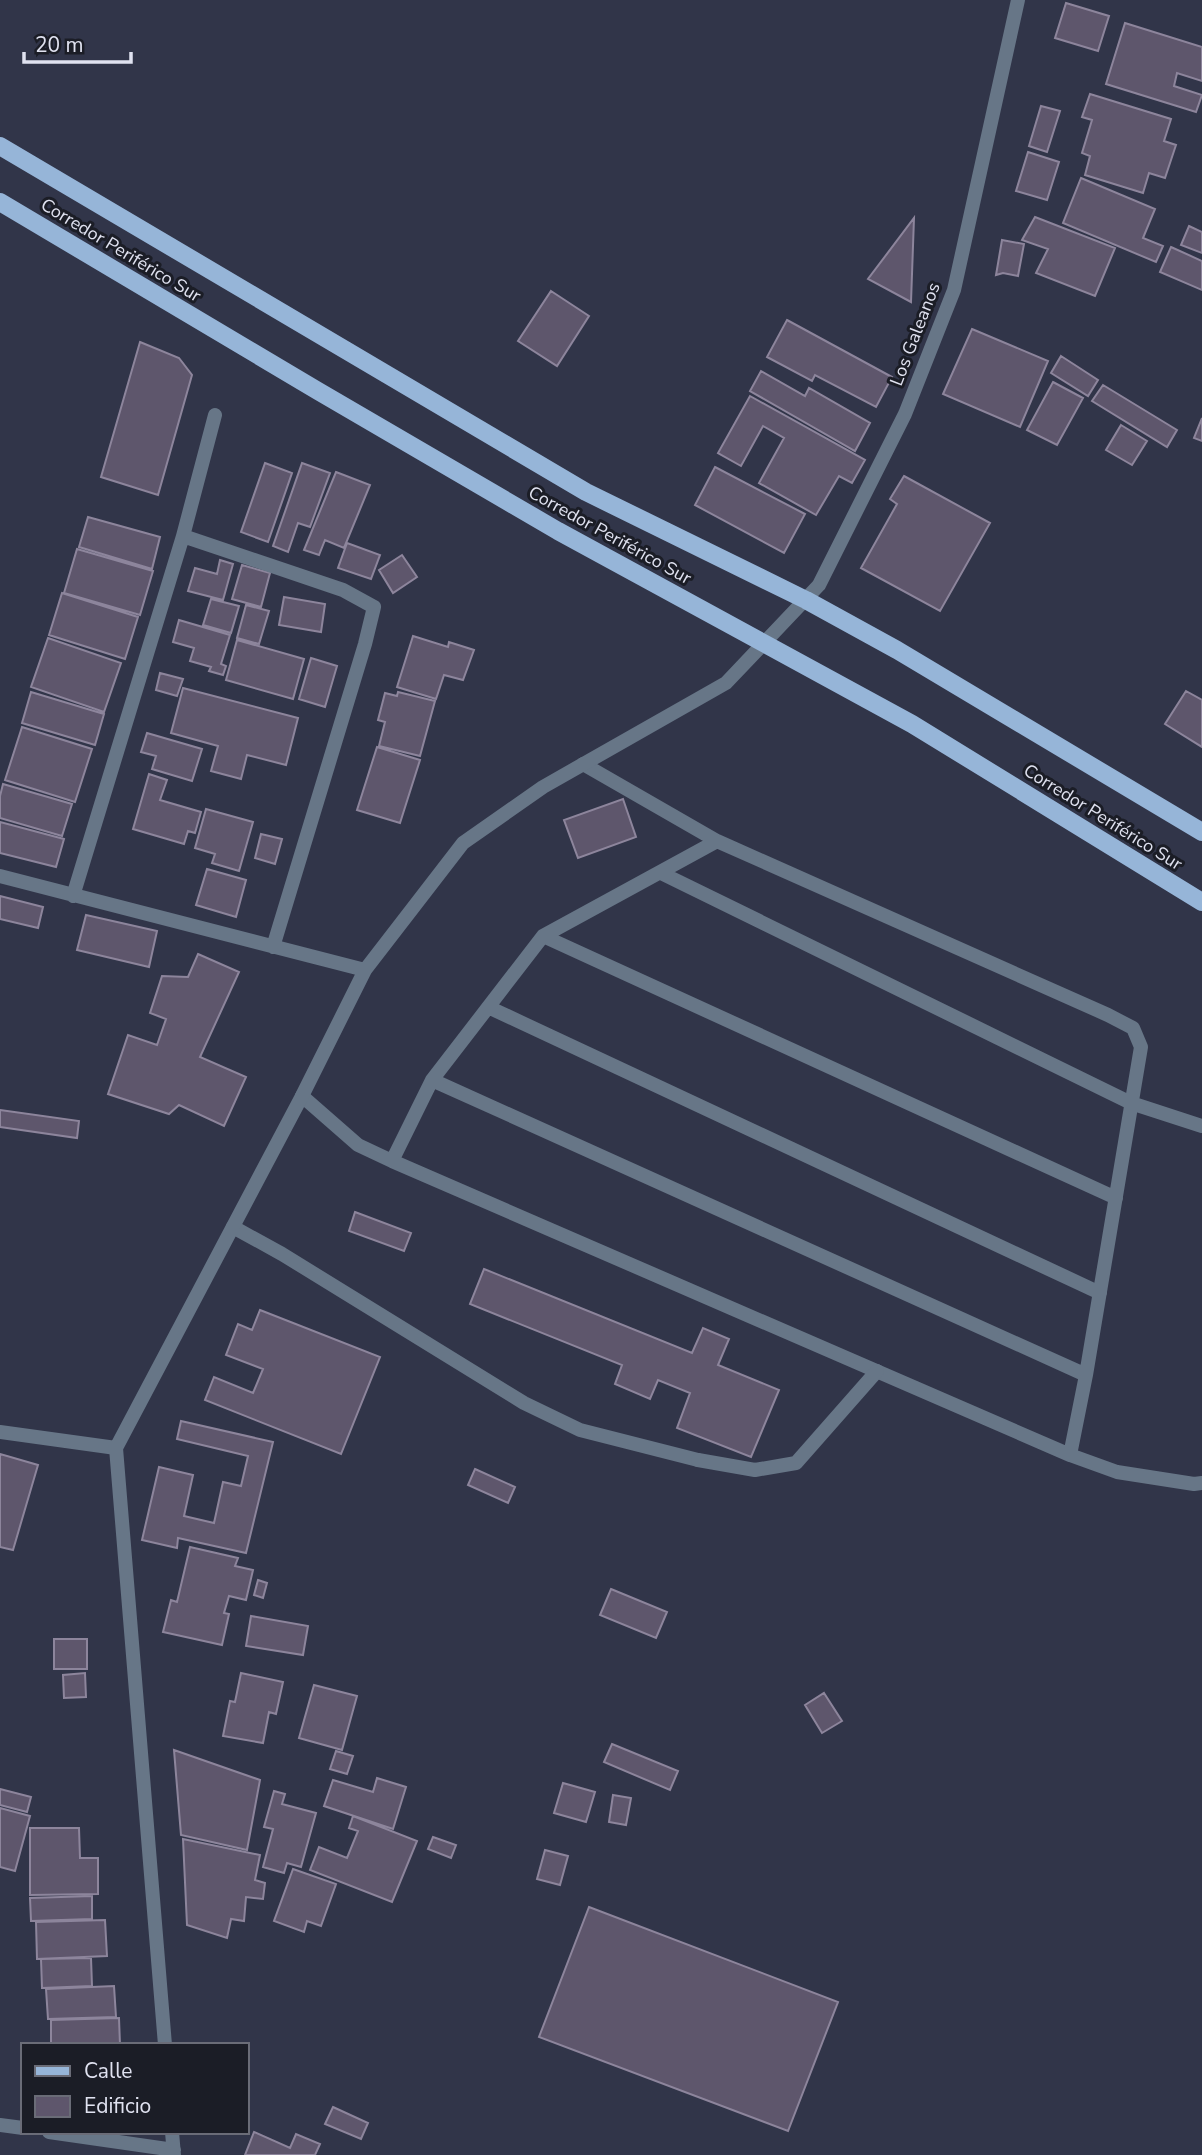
<svg xmlns="http://www.w3.org/2000/svg" width="1202" height="2155" font-family="'Nunito Sans',sans-serif">
	<style>
		.building { fill: #5e566c; stroke: #8d859c; stroke-width: 2 }
		.lines { fill: none; stroke-linecap: round; stroke-linejoin: round }
		.service { stroke: #677687; stroke-width: 14 }
		.minor { stroke: #677687; stroke-width: 14 }
		.primary { stroke: #96b5d8; stroke-width: 18 }
		.labels { text-anchor: middle; dominant-baseline: central; stroke-width: 6; stroke-linejoin: round; paint-order: stroke }
		.street-label { font-size: 18px; fill: #e0e2f0; stroke: #1b1d26 }
	</style>
	<rect width="100%" height="100%" fill="#313549"/>
	<path class="building" d="M1066,3l43,13 -11,35 -43,-13z
		M1125,23l77,24v34l-25,-8 -3,13 28,9 -6,17 -90,-28z
		M1090,94l81,25 -7,22 12,4 -11,33 -16,-5 -6,20 -58,-18 5,-19 -8,-3 10,-33 -10,-3z
		M1041,106l19,5 -13,41 -18,-6z
		M1028,152l31,10 -12,38 -31,-9z
		M1081,178l74,31 -12,29 20,8 -7,16 -93,-39z
		M1035,217l80,31 -20,48 -59,-23 12,-24 -26,-9z
		M914,218l-3,84 -43,-23z
		M1189,226l13,6v21l-21,-8z
		M1002,240l22,4 -6,32 -15,-3 -7,2z
		M1171,247l31,14v29l-42,-18z
		M551,291l38,25 -32,50 -39,-25z
		M787,320l105,57 -16,30 -61,-32 -3,6 -45,-24z
		M972,329l76,32 -28,66 -77,-33z
		M140,342l39,16 13,17 -34,120 -57,-18z
		M1061,356l37,24 -10,16 -37,-23z
		M761,371l44,25 4,-8 61,35 -15,28 -105,-60z
		M1053,382l30,16 -26,47 -30,-15z
		M1103,385l74,45 -10,17 -75,-46z
		M750,396l115,64 -13,23 -13,-7 -23,39 -57,-32 25,-45 -21,-12 -22,40 -23,-13z
		M1202,418v23l-8,-3z
		M1121,425l26,16 -15,24 -26,-15z
		M265,463l27,10 -24,69 -27,-10z
		M302,463l28,10 -20,54 -12,-4 -10,29 -15,-6z
		M715,467l90,47 -21,39 -89,-48z
		M336,472l34,13 -26,63 -19,-8 -6,15 -15,-5z
		M904,476l86,47 -50,88 -79,-43 36,-64 -7,-5z
		M88,517l72,20 -8,32 -73,-22z
		M347,543l33,12 -9,24 -33,-11z
		M77,549l76,22 -13,44 -76,-22z
		M402,555l15,22 -24,16 -14,-23z
		M220,560l13,4 -10,36 -35,-9 7,-23 22,6z
		M242,565l28,8 -9,34 -29,-8z
		M62,593l76,24 -13,42 -76,-24z
		M284,597l41,7 -4,28 -42,-7z
		M211,599l28,7 -8,27 -28,-8z
		M246,605l23,6 -10,33 -22,-6z
		M179,620l51,15 -9,29 5,2 -3,9 -14,-4 2,-4 -21,-6 4,-13 -21,-6z
		M413,636l35,11 1,-5 25,8 -11,30 -19,-5 -8,24 -39,-12z
		M48,638l73,25 -17,49 -73,-25z
		M237,640l67,19 -11,40 -67,-19z
		M311,658l26,8 -12,41 -26,-8z
		M160,673l23,6 -6,17 -21,-6z
		M183,688l115,30 -12,47 -39,-10 -6,24 -30,-8 7,-25 -47,-13z
		M1186,691l16,9v47l-37,-23z
		M31,692l73,22 -9,31 -73,-22z
		M398,692l37,9 -15,55 -41,-10 6,-24 -7,-2 7,-27 12,3z
		M22,727l70,22 -17,53 -70,-22z
		M147,733l55,16 -10,32 -40,-12 4,-13 -15,-4z
		M377,747l43,13 -20,63 -43,-13z
		M149,774l18,6 -7,20 41,12 -6,21 -7,-2 -4,13 -51,-15z
		M3,784l69,20 -10,32 -62,-18v-22z
		M623,799l13,38 -58,21 -14,-38z
		M206,809l47,13 -14,49 -27,-8 3,-9 -20,-6z
		M0,822l64,17 -8,28 -56,-14z
		M261,834l21,5 -7,25 -20,-6z
		M207,869l39,11 -10,37 -40,-12z
		M0,896l43,11 -5,21 -38,-9z
		M86,915l71,16 -8,36 -72,-17z
		M198,954l41,18 -39,85 46,20 -22,49 -45,-21 -10,9 -61,-20 20,-59 29,10 9,-26 -16,-6 12,-37 26,1z
		M0,1110l79,11 -2,17 -77,-11z
		M355,1212l56,21 -7,18 -55,-20z
		M484,1269l208,84 11,-25 26,11 -11,26 61,25 -28,67 -74,-29 13,-35 -32,-13 -8,19 -35,-15 7,-19 -152,-61z
		M260,1310l120,47 -39,97 -136,-54 9,-23 39,16 10,-24 -37,-14 12,-31 14,6z
		M181,1421l92,21 -27,111 -68,-15 -1,10 -35,-8 17,-73 34,8 -9,41 30,7 9,-41 18,4 7,-30 -71,-17z
		M0,1454l38,11 -25,85 -13,-3z
		M475,1469l40,18 -7,16 -40,-18z
		M190,1547l48,11 -3,8 18,4 -7,30 -17,-4 -5,17 5,1 -7,31 -59,-13 8,-32 6,2z
		M258,1580l9,3 -4,15 -9,-3z
		M611,1589l56,23 -11,26 -56,-23z
		M251,1616l57,10 -5,29 -57,-9z
		M54,1639h33v30h-33z
		M85,1673l1,24 -22,1 -1,-23z
		M241,1673l42,9 -7,32 -7,-2 -6,31 -40,-7 7,-35 5,1z
		M314,1685l43,11 -15,54 -43,-12z
		M824,1693l18,28 -20,12 -17,-28z
		M612,1744l66,27 -8,19 -66,-28z
		M174,1750l86,30 -13,70 -66,-15z
		M336,1751l17,5 -6,18 -17,-5z
		M377,1778l29,9 -13,42 -69,-23 9,-26 40,12z
		M563,1783l32,9 -9,30 -32,-9z
		M0,1789l31,8 -4,15 -27,-7z
		M274,1791l11,3 -3,10 34,9 -15,54 -14,-4 -3,10 -21,-6 10,-38 -9,-2z
		M613,1795l18,3 -5,27 -17,-3z
		M0,1808l30,8 -15,55 -15,-4z
		M353,1816l64,25 -25,61 -82,-32 9,-23 28,11 11,-27 -9,-3z
		M30,1828h49l1,30h18v36l-68,1z
		M433,1837l23,8 -5,13 -23,-9z
		M183,1839l77,16 -5,25 10,3 -2,16 -17,-2 -2,24 -13,-2 -4,19 -40,-13z
		M545,1850l23,6 -8,29 -23,-6z
		M293,1869l43,15 -15,42 -14,-5 -3,11 -30,-11z
		M92,1896v23l-61,2 -1,-23z
		M589,1907l249,95 -50,129 -249,-94z
		M105,1920l2,36 -70,3 -1,-37z
		M91,1958l1,28 -50,2 -1,-29z
		M114,1986l2,31 -68,2 -2,-30z
		M119,2018l1,27h-69v-25z
		M333,2107l35,16 -7,16 -36,-15z
		M254,2132l36,16 6,-14 24,10 -5,11h-70z"/>
	<g class="lines">
		<path class="service" d="M583,764l134,77
			M661,873l470,230 71,23
			M543,936l573,262
			M488,1007l612,286
			M432,1080l654,295
			M302,1096l56,49 34,16 678,294 16,-80 55,-328 -8,-19 -25,-13 -391,-174 -174,95 -111,144 -40,81
			M233,1227l49,27 242,149 56,27 118,30
			M1070,1455l47,17 77,12 8,-1"/>
		<path class="minor" d="M183,536l32,-121
			M0,876l365,94
			M73,896l110,-360 160,54 31,17 -9,37 -92,303
			M0,1432l116,16
			M698,1460l57,10 41,-7 81,-92
			M165,2045l-49,-597 186,-352 63,-126 98,-127 80,-56 183,-104 93,-98 86,-171 49,-124 64,-290
			M0,2125l23,3
			M49,2132l125,18
			M172,2132l2,23"/>
		<path class="primary" d="M0,146l586,346 220,108 91,50 305,182
			M0,202l318,189 240,140 354,193 290,178"/>
	</g>
	<g class="labels">
		<g class="street-label">
			<text transform="translate(121 250) rotate(31)">Corredor Periférico Sur</text>
			<text transform="translate(915 334) rotate(-69)">Los Galeanos</text>
			<text transform="translate(610 535) rotate(29)">Corredor Periférico Sur</text>
			<text transform="translate(1103 817) rotate(32)">Corredor Periférico Sur</text>
		</g>
	</g>
	<rect x="21" y="2043" width="228" height="91" fill="#1b1d26" stroke="#6a6c77" stroke-width="2"/>
	<rect x="35" y="2066" width="35" height="10" fill="#96b5d8" stroke="#6a6c77" stroke-width="2"/>
	<text x="84" y="2078" font-size="21" fill="#e0e2f0">Calle</text>
	<rect x="35" y="2096" width="35" height="21" fill="#5e566c" stroke="#6a6c77" stroke-width="2"/>
	<text x="84" y="2113" font-size="21" fill="#e0e2f0">Edificio</text>
	<path d="M24 52v10h107v-10" fill="none" stroke="#e0e2f0" stroke-width="3.5"/>
	<text x="35" y="52" font-size="21" fill="#e0e2f0" stroke="#1b1d26" stroke-width="5" paint-order="stroke">20 m</text>
</svg>
